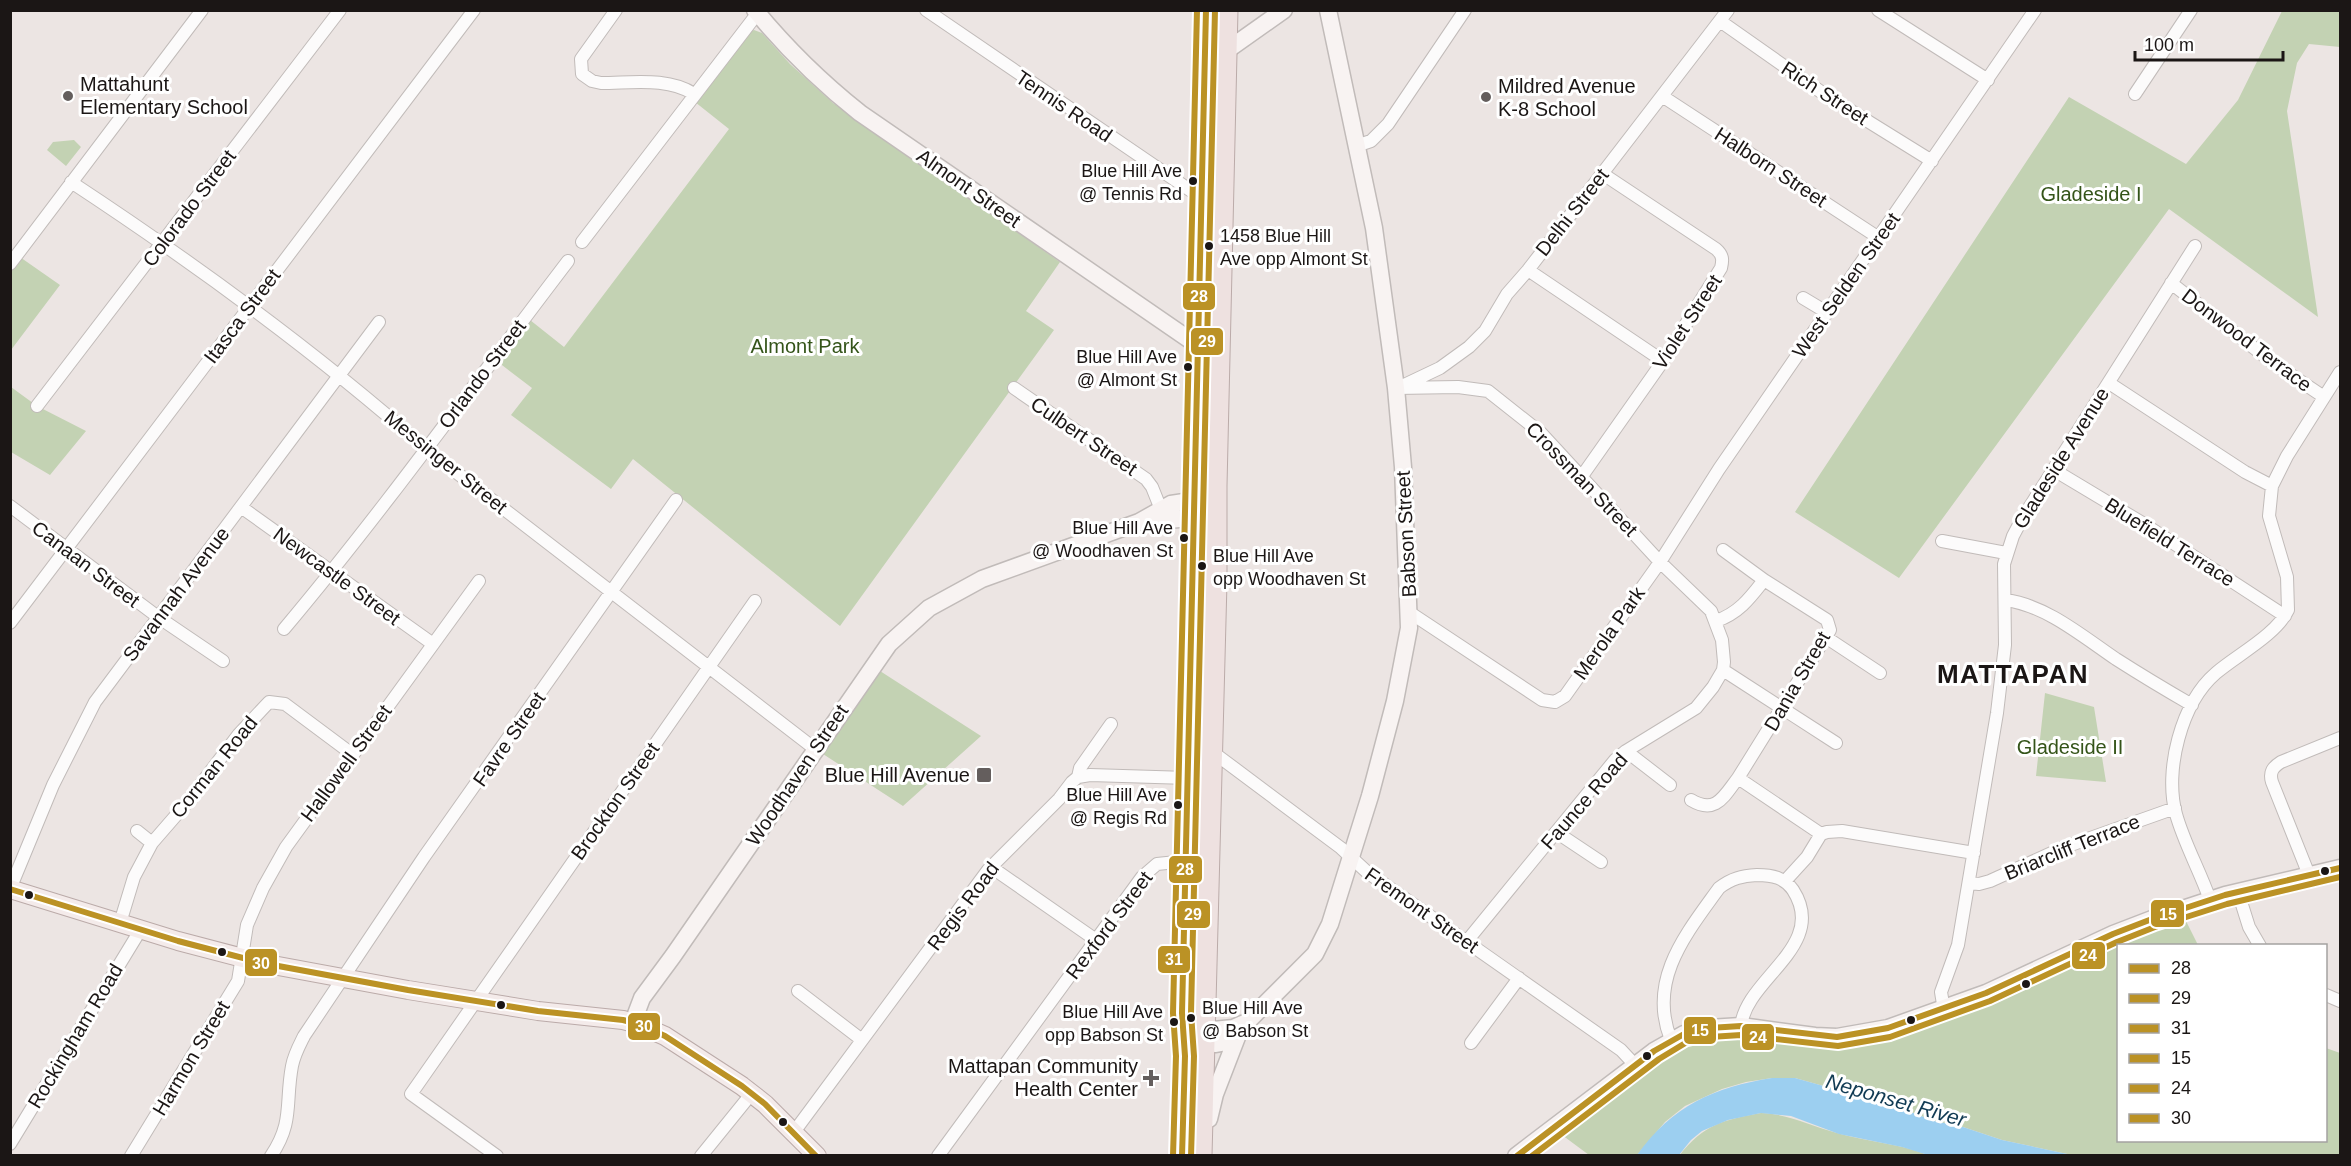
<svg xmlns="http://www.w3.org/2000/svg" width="2351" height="1166" font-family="Helvetica,sans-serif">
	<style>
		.green { fill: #c3d2b3 }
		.water { fill: #9ccff0 }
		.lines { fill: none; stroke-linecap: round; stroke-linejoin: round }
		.street-casing { stroke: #c1bbb9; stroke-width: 14 }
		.secondary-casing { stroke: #c1bbb9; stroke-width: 19 }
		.primary-casing { stroke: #bbaba9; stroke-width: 20 }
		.highway-casing { stroke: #bbaba9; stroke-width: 23 }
		.street { stroke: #fcfbfb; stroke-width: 12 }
		.secondary { stroke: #f8f3f2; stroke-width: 16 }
		.primary { stroke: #f4ebea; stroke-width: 18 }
		.highway { stroke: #eee1e0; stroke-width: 21 }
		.bus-1-casing { stroke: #fff; stroke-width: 10 }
		.bus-2-casing { stroke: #fff; stroke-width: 10 }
		.bus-3-casing { stroke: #fff; stroke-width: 10 }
		.bus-4-casing { stroke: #fff; stroke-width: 10 }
		.bus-5-casing { stroke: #fff; stroke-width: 10 }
		.bus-6-casing { stroke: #fff; stroke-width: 10 }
		.bus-1 { stroke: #bb9225; stroke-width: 6 }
		.bus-2 { stroke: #bb9225; stroke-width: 6 }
		.bus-3 { stroke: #bb9225; stroke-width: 6 }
		.bus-4 { stroke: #bb9225; stroke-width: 6 }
		.bus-5 { stroke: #bb9225; stroke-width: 6 }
		.bus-6 { stroke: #bb9225; stroke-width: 6 }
		.poi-dot { fill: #645e5d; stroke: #fff; stroke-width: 2 }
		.bus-dot { fill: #1b1615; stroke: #fff; stroke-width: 2 }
		.labels { text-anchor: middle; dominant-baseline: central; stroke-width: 6; stroke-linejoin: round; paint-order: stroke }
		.bus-label { font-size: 18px; fill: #1b1615; stroke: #fff; text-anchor: end }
		.poi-label { font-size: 20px; fill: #1b1615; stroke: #fff; text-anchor: start }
		.street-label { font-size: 20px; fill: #1b1615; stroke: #fff }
		.park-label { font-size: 20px; fill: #345419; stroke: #fff }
		.water-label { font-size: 21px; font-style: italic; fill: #113b54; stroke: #fff }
		.district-label { font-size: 26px; font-weight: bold; letter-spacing: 1.5px; fill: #1b1615; stroke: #fff }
		.line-badge { stroke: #fff; stroke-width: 2 }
		.badge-label { font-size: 16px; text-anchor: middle; font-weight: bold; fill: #fff }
	</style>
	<rect width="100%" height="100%" fill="#ece5e3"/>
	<path class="green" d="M2282,11h58v36l-31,-3 -12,19 -10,48 31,206 -149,-108 -270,369 -104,-66 274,-415 117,67 52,-64z
		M754,30l8,3 28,31 43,39 227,159 -34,49 28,19 -214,296 -207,-167 -22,30 -100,-74 21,-27 -34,-26 32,-42 34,27 165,-218 -34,-27 54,-70z
		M74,140l7,7 -15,19 -19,-16 6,-8z
		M17,255l43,30 -49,65v-86z
		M11,387l26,19 49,25 -36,44 -39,-23z
		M880,671l101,65 -78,70 -80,-52z
		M2045,693l49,14 12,75 -70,-6z
		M2185,919l13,26 -80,1v194h208v-92l14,5v102h-268l-70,-15 -42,-14 -26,-5 -36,-14 -103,-29h-23l-26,4 -24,7 -37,17 -20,16 -28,33h-48l-27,-20c24,-18 48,-37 72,-55 17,-13 33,-28 53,-35 42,-16 84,-2 126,2 30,3 62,-3 90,-12 98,-29 186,-83 282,-116z
		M1761,1113c28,1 50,13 76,20 30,9 62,10 91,22l-249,1c25,-32 44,-36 82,-43z"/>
	<path class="water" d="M1772,1078h23l103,29 36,14 26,5 42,14 70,15h-144l-26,-8 -63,-13 -48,-18 -30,-3 -33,7 -26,11 -11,9 -12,15h-42c35,-49 77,-68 135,-77z"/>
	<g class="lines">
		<g class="street-casing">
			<path id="street" d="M616,10l-35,49 1,15 10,7 9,2c31,0 67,-6 93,11
				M926,10l277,189
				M1878,10l110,70
				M1720,21l104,73 108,67
				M2135,94l56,-84
				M1662,96l217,142
				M1356,146l15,-5 17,-17 77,-114
				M71,182c123,81 244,169 355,267l389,300
				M582,242l175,-228
				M10,264l192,-254
				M1528,270l135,91
				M2171,283l101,79 52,35
				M1803,298l25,15
				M2109,383l136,89 27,14
				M1400,387l40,-19 29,-21 16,-16 22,-37 21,-24 200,-260
				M1014,388l132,91 6,8 12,30
				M1396,388l62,-1 30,4 53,42 119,129 51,49 11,29 2,22 -1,8 -10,17 -17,21 -70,43 -11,9 -148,181
				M37,406l303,-396
				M2054,470l90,54 141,92
				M1582,476l81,-115 58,-93c2,-8 2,-13 -5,-19l-113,-75
				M10,506l148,111 65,44
				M241,507l192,137
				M1942,541l64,12
				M1723,550l41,30
				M2006,600c41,6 76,36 110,59 25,16 50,31 76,46
				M1409,612l133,88 13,2 10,-6 95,-134 59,-93 316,-459
				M10,623l464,-613
				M284,629c100,-119 190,-245 284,-368
				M1827,638l53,35
				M1723,670l113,73
				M1210,750l131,98 26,24 254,178 14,15
				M1626,751l44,34
				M1078,777l2,-9 31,-44
				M1738,778l83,56
				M1691,800c25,15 33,-4 47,-22l92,-148 -3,-10 -63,-40c-14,18 -25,33 -48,41
				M137,831l15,12
				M1556,832l45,30
				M991,867l105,73
				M2309,875l-37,-93c-3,-10 1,-15 9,-20l59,-24
				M1786,880l21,-23 14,-23 6,-2 15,-1 132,22
				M1969,883l10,1 11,-3 75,-34 110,-39
				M10,889l43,-104 42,-83 284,-380
				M2238,892l11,35 11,19
				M2210,900c-10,-29 -26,-57 -34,-86 -12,-43 5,-111 40,-141 21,-18 60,-38 72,-63l-1,-33 -18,-61 3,-30 15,-30 53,-84
				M120,923l14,-46 18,-34 33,-38 54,-71 30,-32 16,2 67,50
				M798,991l64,49
				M2326,995l14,6
				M1944,1010l-3,-18 17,-47 39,-232 8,-68 -1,-81 9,-28 9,-17 173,-273
				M1671,1040c-24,-60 15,-106 48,-152 13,-10 23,-12 38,-13 16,0 28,3 36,15 36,56 -47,88 -52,136
				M1471,1043l48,-65
				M794,1132l194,-262 71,-71 13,-17 6,-5 12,-2 98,3
				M10,1144l131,-215
				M131,1156l107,-175 9,-56 16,-37 23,-41 193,-266
				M271,1156c23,-34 14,-53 21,-90 2,-11 7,-20 12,-30l120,-179 252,-357
				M497,1156l-86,-62 344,-493
				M701,1156l51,-63
				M938,1156l204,-279 15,-13 29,-3"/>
		</g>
		<g class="secondary-casing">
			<path id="secondary" d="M755,10c32,39 66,72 105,103l340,234
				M1217,51h9l58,-41
				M1143,522l61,-5
				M633,1022l9,-24 31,-42 216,-312 40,-36 53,-29 157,-57 32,-18 13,-2 33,7
				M1193,1032l40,-4 14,-6
				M1192,1041l24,3 16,-3 15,-19 68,-68 15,-30 40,-128 25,-95 14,-73 -6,-161 -7,-79 -22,-160 -46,-218
				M1209,1119l6,-25 22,-57
				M1516,1156l138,-105 30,-17 25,-6 32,-2 74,10 22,1 51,-9 98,-35 127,-59 39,-15 73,-24 115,-27"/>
		</g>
		<g class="primary-casing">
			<path id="primary" d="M10,889l168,52 84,22 146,27 130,21 85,9 15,4 27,12 77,50 23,18 52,52"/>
		</g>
		<g class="highway-casing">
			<path id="highway" d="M1182,1156l3,-100 -3,-43 24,-1003
				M1201,1156l15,-574v-96l11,-476"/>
		</g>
		<use href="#street" class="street"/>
		<use href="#secondary" class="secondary"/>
		<use href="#primary" class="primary"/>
		<use href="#highway" class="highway"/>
		<g class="bus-1-casing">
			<path id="bus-1" d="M1182,1156l3,-100 -3,-43 24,-1003"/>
		</g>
		<g class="bus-2-casing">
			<path id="bus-2" d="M1191,1156l3,-100 -3,-43 24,-1003"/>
		</g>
		<g class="bus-3-casing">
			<path id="bus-3" d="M1173,1156l3,-100 -3,-43 24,-1003"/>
		</g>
		<g class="bus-4-casing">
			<path id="bus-4" d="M1517,1156l137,-105 30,-17 25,-6 32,-2 96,11 51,-9 98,-35 127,-59 39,-15 73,-24 115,-27"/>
		</g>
		<g class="bus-5-casing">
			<path id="bus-5" d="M1532,1156l127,-97 28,-17 23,-5 31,-2 97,11 52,-9 100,-36 127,-59 38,-15 72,-23 113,-27"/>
		</g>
		<g class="bus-6-casing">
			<path id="bus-6" d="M10,889l168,52 84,22 146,27 130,21 85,9 15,4 27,12 77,50 23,18 51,52"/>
		</g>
		<use href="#bus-1" class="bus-1"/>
		<use href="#bus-2" class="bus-2"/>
		<use href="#bus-3" class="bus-3"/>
		<use href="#bus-4" class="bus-4"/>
		<use href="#bus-5" class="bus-5"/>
		<use href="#bus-6" class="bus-6"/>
	</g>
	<g class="poi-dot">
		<circle cx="68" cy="96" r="6"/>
		<circle cx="1486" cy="97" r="6"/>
		<rect x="976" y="767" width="16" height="16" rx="3"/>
		<path d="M1148 1069h6v6h6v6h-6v6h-6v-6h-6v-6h6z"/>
	</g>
	<g class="bus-dot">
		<circle cx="1193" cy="181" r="5"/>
		<circle cx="1209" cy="246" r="5"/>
		<circle cx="1188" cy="367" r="5"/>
		<circle cx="1184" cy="538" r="5"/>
		<circle cx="1202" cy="566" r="5"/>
		<circle cx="1178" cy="805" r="5"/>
		<circle cx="2325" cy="871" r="5"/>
		<circle cx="29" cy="895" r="5"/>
		<circle cx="222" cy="952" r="5"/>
		<circle cx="2026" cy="984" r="5"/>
		<circle cx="501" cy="1005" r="5"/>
		<circle cx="1191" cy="1018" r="5"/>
		<circle cx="1911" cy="1020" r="5"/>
		<circle cx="1174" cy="1022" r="5"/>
		<circle cx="1647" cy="1056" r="5"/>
		<circle cx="783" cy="1122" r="5"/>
	</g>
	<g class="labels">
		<g class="bus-label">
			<text x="1182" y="171">Blue Hill Ave<tspan x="1182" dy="23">@ Tennis Rd</tspan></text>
			<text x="1220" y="236" text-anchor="start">1458 Blue Hill<tspan x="1220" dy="23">Ave opp Almont St</tspan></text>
			<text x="1177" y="357">Blue Hill Ave<tspan x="1177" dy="23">@ Almont St</tspan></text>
			<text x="1173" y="528">Blue Hill Ave<tspan x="1173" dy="23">@ Woodhaven St</tspan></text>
			<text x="1213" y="556" text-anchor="start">Blue Hill Ave<tspan x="1213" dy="23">opp Woodhaven St</tspan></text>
			<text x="1167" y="795">Blue Hill Ave<tspan x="1167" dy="23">@ Regis Rd</tspan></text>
			<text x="1202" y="1008" text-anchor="start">Blue Hill Ave<tspan x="1202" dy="23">@ Babson St</tspan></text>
			<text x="1163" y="1012">Blue Hill Ave<tspan x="1163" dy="23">opp Babson St</tspan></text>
		</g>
		<g class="poi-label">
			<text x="80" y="84">Mattahunt<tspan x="80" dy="23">Elementary School</tspan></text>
			<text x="1498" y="86">Mildred Avenue<tspan x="1498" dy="23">K-8 School</tspan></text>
			<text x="970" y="775" text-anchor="end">Blue Hill Avenue</text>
			<text x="1138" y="1066" text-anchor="end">Mattapan Community<tspan x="1138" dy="23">Health Center</tspan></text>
		</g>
		<g class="street-label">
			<text transform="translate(1825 93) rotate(33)">Rich Street</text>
			<text transform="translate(1064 106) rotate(34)">Tennis Road</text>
			<text transform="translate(1771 167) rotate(33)">Halborn Street</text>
			<text transform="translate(969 188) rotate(35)">Almont Street</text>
			<text transform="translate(189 208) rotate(-53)">Colorado Street</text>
			<text transform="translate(1572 212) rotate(-52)">Delhi Street</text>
			<text transform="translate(1846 285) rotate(-55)">West Selden Street</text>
			<text transform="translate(242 316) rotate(-53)">Itasca Street</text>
			<text transform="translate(1687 322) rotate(-57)">Violet Street</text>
			<text transform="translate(2247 340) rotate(37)">Donwood Terrace</text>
			<text transform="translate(482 374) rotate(-53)">Orlando Street</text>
			<text transform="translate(1084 436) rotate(34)">Culbert Street</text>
			<text transform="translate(2061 458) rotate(-58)">Gladeside Avenue</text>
			<text transform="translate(446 462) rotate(39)">Messinger Street</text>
			<text transform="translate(1582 479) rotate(46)">Crossman Street</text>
			<text transform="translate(1406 534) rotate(-93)">Babson Street</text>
			<text transform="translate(2170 542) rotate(32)">Bluefield Terrace</text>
			<text transform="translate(86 564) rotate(37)">Canaan Street</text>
			<text transform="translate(337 576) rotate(36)">Newcastle Street</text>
			<text transform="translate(176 594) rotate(-53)">Savannah Avenue</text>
			<text transform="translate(1609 633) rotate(-55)">Merola Park</text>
			<text transform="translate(1797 681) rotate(-60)">Dania Street</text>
			<text transform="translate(509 739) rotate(-55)">Favre Street</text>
			<text transform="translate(346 763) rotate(-54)">Hallowell Street</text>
			<text transform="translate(214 767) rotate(-51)">Corman Road</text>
			<text transform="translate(797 775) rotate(-56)">Woodhaven Street</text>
			<text transform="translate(615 801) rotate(-55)">Brockton Street</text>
			<text transform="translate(1584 801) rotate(-49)">Faunce Road</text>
			<text transform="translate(2072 847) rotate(-22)">Briarcliff Terrace</text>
			<text transform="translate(963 906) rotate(-53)">Regis Road</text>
			<text transform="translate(1422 910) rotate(35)">Fremont Street</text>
			<text transform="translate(1109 925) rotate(-53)">Rexford Street</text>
			<text transform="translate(75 1036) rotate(-59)">Rockingham Road</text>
			<text transform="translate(191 1058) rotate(-59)">Harmon Street</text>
		</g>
		<g class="park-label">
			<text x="2091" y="194">Gladeside I</text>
			<text x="805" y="346">Almont Park</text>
			<text x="2070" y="747">Gladeside II</text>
		</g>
		<g class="water-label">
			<text transform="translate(1896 1100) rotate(16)">Neponset River</text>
		</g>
		<g class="district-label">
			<text x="2013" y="674">MATTAPAN</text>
		</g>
	</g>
	<g class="line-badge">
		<rect x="1182" y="282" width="34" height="29" rx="6" fill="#bb9225"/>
		<rect x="1190" y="327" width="34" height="29" rx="6" fill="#bb9225"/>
		<rect x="1168" y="855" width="35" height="29" rx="6" fill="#bb9225"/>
		<rect x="2150" y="899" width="35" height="29" rx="6" fill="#bb9225"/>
		<rect x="1176" y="900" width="35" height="29" rx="6" fill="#bb9225"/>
		<rect x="2071" y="941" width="35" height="29" rx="6" fill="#bb9225"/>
		<rect x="1157" y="945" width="34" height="29" rx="6" fill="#bb9225"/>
		<rect x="244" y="948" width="34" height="29" rx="6" fill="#bb9225"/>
		<rect x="627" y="1012" width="34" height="29" rx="6" fill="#bb9225"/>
		<rect x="1683" y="1016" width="34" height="29" rx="6" fill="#bb9225"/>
		<rect x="1741" y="1023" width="34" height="28" rx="6" fill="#bb9225"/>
	</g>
	<g class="badge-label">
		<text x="1199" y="302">28</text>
		<text x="1207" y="347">29</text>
		<text x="1185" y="875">28</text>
		<text x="2168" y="920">15</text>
		<text x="1193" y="920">29</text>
		<text x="2088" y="961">24</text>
		<text x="1174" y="965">31</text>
		<text x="261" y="969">30</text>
		<text x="644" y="1032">30</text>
		<text x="1700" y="1036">15</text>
		<text x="1758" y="1043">24</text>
	</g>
	<rect width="2351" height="1166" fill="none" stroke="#1b1615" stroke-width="24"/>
	<rect x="2117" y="944" width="210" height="198" fill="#ffffff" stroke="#a4a2a1" stroke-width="1.5"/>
	<rect x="2129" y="964" width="30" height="9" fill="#bb9225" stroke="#a4a2a1" stroke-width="1.5"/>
	<text x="2171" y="974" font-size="18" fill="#1b1615">28</text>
	<rect x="2129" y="994" width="30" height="9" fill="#bb9225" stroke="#a4a2a1" stroke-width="1.5"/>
	<text x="2171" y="1004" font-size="18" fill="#1b1615">29</text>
	<rect x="2129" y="1024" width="30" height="9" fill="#bb9225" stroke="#a4a2a1" stroke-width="1.5"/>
	<text x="2171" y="1034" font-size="18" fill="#1b1615">31</text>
	<rect x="2129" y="1054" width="30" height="9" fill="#bb9225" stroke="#a4a2a1" stroke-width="1.5"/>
	<text x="2171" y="1064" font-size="18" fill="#1b1615">15</text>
	<rect x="2129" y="1084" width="30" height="9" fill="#bb9225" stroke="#a4a2a1" stroke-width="1.5"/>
	<text x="2171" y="1094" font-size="18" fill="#1b1615">24</text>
	<rect x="2129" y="1114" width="30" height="9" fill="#bb9225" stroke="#a4a2a1" stroke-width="1.5"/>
	<text x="2171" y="1124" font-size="18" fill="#1b1615">30</text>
	<path d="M2135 51v9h148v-9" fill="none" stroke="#1b1615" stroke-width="3"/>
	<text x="2144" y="51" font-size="18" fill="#1b1615" stroke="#ffffff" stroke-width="4.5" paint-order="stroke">100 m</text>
</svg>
